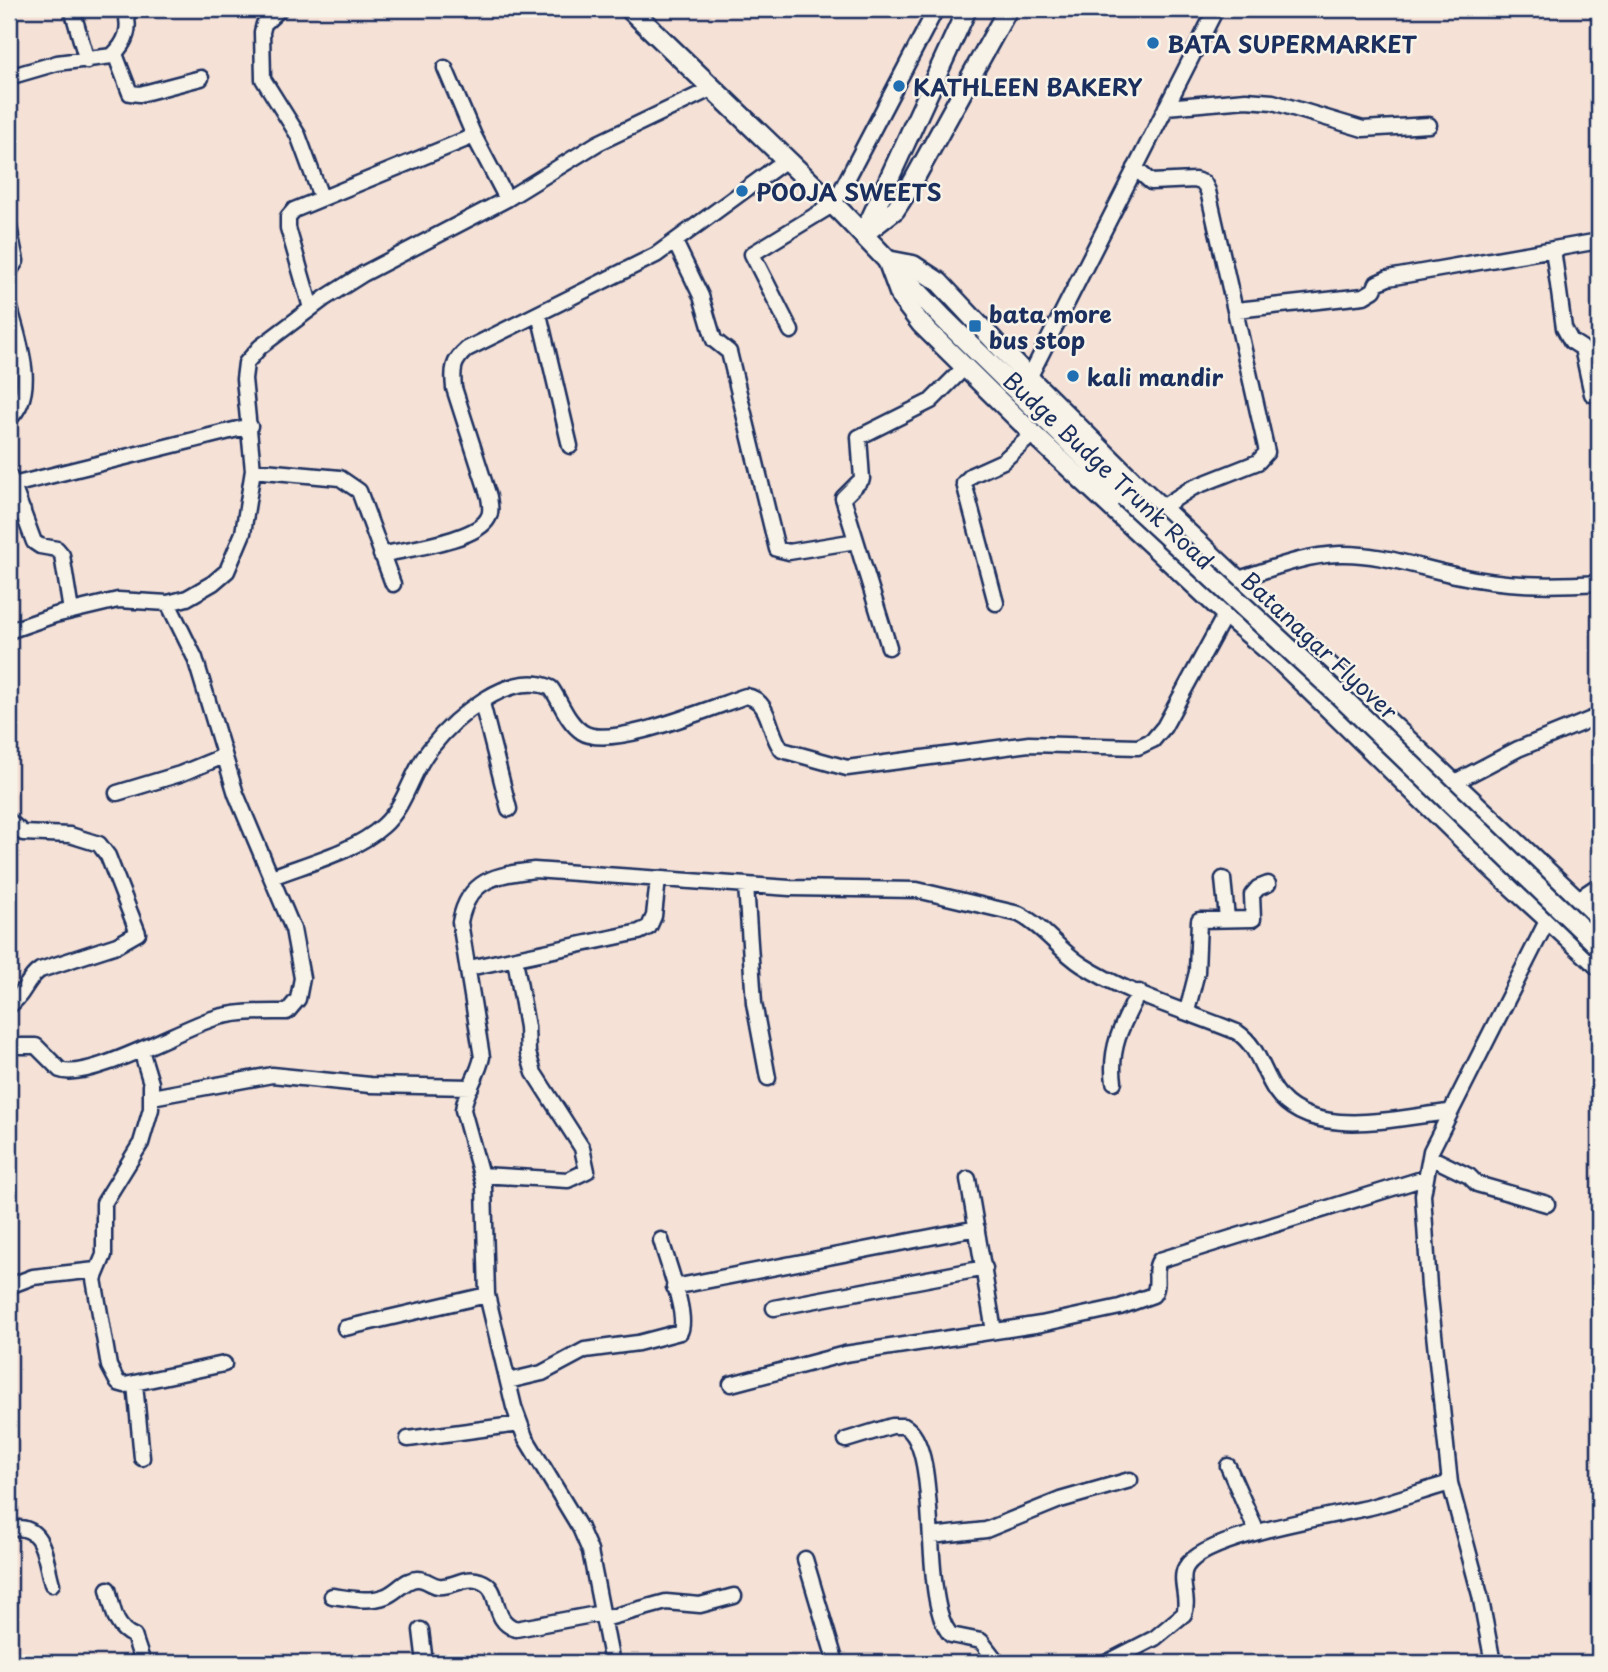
<svg xmlns="http://www.w3.org/2000/svg" width="1608" height="1672" font-family="'Playpen Sans',sans-serif">
	<style>
		.lines { fill: none; stroke-linecap: round; stroke-linejoin: round }
		.minor-casing { stroke: #1b2f5e; stroke-width: 19 }
		.tertiary-casing { stroke: #1b2f5e; stroke-width: 23 }
		.secondary-casing { stroke: #1b2f5e; stroke-width: 24 }
		.minor { stroke: #f7f3e8; stroke-width: 14 }
		.tertiary { stroke: #f7f3e8; stroke-width: 18 }
		.secondary { stroke: #f7f3e8; stroke-width: 19 }
		.secondary-bridge-casing { stroke: #1b2f5e; stroke-width: 24; stroke-linecap: butt }
		.secondary-bridge { stroke: #f7f3e8; stroke-width: 19 }
		.poi-dot { fill: #1f6fb2; stroke: #f7f3e8; stroke-width: 2.5 }
		.labels { text-anchor: middle; dominant-baseline: central; stroke-width: 5; stroke-linejoin: round; paint-order: stroke }
		.poi-label { font-size: 23px; font-weight: bold; fill: #1b2f5e; stroke: #f7f3e8; text-anchor: start }
		.street-label { font-size: 23px; fill: #1b2f5e; stroke: #f7f3e8 }
	</style>
	<rect width="100%" height="100%" fill="#f5e1d6"/>
	<filter id="ink" filterUnits="userSpaceOnUse"><feTurbulence type="fractalNoise" baseFrequency=".0143" numOctaves="2"/><feDisplacementMap in="SourceGraphic" scale="14" xChannelSelector="R" yChannelSelector="G"/><feConvolveMatrix kernelMatrix="1 2 1 2 8 2 1 2 1" color-interpolation-filters="sRGB"/></filter>
	<g filter="url(#ink)">
		<g class="lines">
			<g class="minor-casing">
				<path id="minor" d="M72,9l15,52
					M280,9l-16,15 -2,8 1,47 35,56 23,62
					M115,54l15,39 10,1 61,-16
					M445,68l29,68 33,63
					M9,77l48,-14 55,-7c15,-14 19,-28 13,-47
					M1166,107l80,-7 27,2 90,27 66,-4
					M1135,168l16,14 44,-2 9,3 4,8 59,261 -9,10 -66,26 -31,20
					M9,227l7,34 -7,11
					M675,242l26,54 13,44 15,12 48,197 12,3 67,-11
					M1553,249l11,79 7,13 11,7 10,46
					M9,304c8,34 31,87 0,115
					M311,308l-23,-80v-11l6,-7 180,-74
					M1236,310l128,-14 10,-6 3,-7 11,-5 211,-37
					M539,314l31,132
					M791,331l-39,-77 82,-50 102,-195
					M1029,378l187,-369
					M253,470l87,8 19,13 34,93
					M9,475l25,67 6,4 17,3 5,6 9,56
					M13,485l237,-59
					M9,514l14,-3
					M381,555c24,-6 95,-14 107,-37 4,-6 2,-14 1,-21l-35,-109c-2,-19 -1,-27 13,-39l189,-94 130,-95
					M1236,580c34,-11 68,-25 104,-26 39,-1 77,13 115,21 49,11 95,11 144,8
					M996,603l-32,-120 8,-8 31,-14 30,-27
					M9,631l46,-16 63,-15 50,3 19,-5 26,-15 14,-12 16,-38 10,-63 -9,-91 2,-16 14,-16 65,-49 38,-24 144,-75 91,-56 115,-55
					M889,647l-46,-149 19,-19 -3,-42 72,-36 34,-34
					M482,703l27,106
					M1453,783l65,-34 81,-33
					M117,793l63,-19 44,-18
					M9,821l14,12 47,2 29,9 9,12 30,77 -21,12 -77,25c-15,10 -15,25 -31,36
					M272,877c36,-14 82,-25 111,-51 23,-20 28,-54 47,-77 24,-31 80,-80 121,-61 10,14 16,34 31,44 28,19 130,-25 164,-36 25,4 22,37 36,54l65,18 182,-24 109,3 15,-7 11,-13 62,-114
					M1223,879l4,39
					M746,885l8,118 14,75
					M469,968l170,-36 10,-5 5,-11 4,-37
					M1187,1011l10,-39 2,-52 54,-1 -1,-24 6,-7 10,-4
					M9,1046h27l24,24c28,11 120,-41 152,-51 24,-8 49,-7 75,-7l11,-13 4,-21 -9,-49 -57,-135 -41,-136 -27,-55
					M141,1050l10,33v26l-10,34 -37,60v52l-10,24 15,87 9,17 7,2 99,-21
					M1114,1082c-5,-35 9,-59 25,-90
					M152,1097l120,-22 98,10 101,2
					M1430,1157l39,19 8,8 70,20
					M481,1175l87,5 19,-9 -5,-23 -48,-75 -6,-20 -1,-26 -12,-68
					M968,1179l26,152
					M9,1286l24,-9 63,-7
					M674,1287l303,-59
					M774,1308l211,-40
					M345,1328l142,-33
					M508,1381l34,-8 43,-23 53,-7 42,-11c9,-15 -14,-73 -19,-92
					M135,1384l7,74
					M731,1384l114,-30 196,-30 79,-17 33,-12c8,-11 -1,-25 7,-35l265,-82
					M408,1439l112,-15
					M846,1440l46,-14h12c40,20 14,175 47,209l30,6 17,22
					M1228,1466l29,66
					M9,1529c36,-7 35,28 43,55
					M931,1536l55,-6 74,-30 70,-20
					M805,1559l31,104
					M108,1589c5,19 6,39 26,47l9,27
					M332,1596c17,2 37,7 54,0 11,-4 20,-18 32,-17 10,0 15,9 25,7 14,-1 23,-10 37,-5 23,7 9,39 36,48l86,-16
					M604,1619l62,-17 34,3 34,-9
					M421,1630l4,33
					M612,1663l-22,-112 -10,-23 -55,-91 -11,-30 -27,-112 -3,-109 -21,-76c2,-19 15,-33 19,-53l-22,-135c8,-43 36,-47 74,-52l256,18 127,2 102,24c24,12 40,36 63,51 47,30 104,46 155,67 21,14 25,38 38,58 35,52 123,27 174,22
					M1106,1663l49,-25 29,-24c6,-15 -6,-34 2,-47 17,-31 146,-51 181,-59 28,-7 55,-17 83,-25
					M1493,1663l-13,-68 -30,-112 -21,-196 -6,-92 8,-44 117,-232 51,-34"/>
			</g>
			<g class="tertiary-casing">
				<path id="tertiary" d="M865,231l102,-222
					M864,234l31,-24 15,-23 98,-178
					M1599,920l-467,-440 -103,-102 -90,-96 -26,-17 -26,-5 14,38 20,26 112,110 198,185 46,39 217,212 105,96"/>
			</g>
			<g class="secondary-casing">
				<path id="secondary" d="M630,9l211,203 103,107 181,178"/>
			</g>
			<use href="#minor" class="minor"/>
			<use href="#tertiary" class="tertiary"/>
			<use href="#secondary" class="secondary"/>
			<g class="secondary-bridge-casing">
				<path id="secondary-bridge" d="M1125,497l212,196 262,253"/>
			</g>
			<use href="#secondary-bridge" class="secondary-bridge"/>
		</g>
	</g>
	<g class="poi-dot">
		<circle cx="1153" cy="43" r="7"/>
		<circle cx="899" cy="86" r="7"/>
		<circle cx="742" cy="191" r="7"/>
		<rect x="968" y="319" width="14" height="14" rx="3.5"/>
		<circle cx="1073" cy="376" r="7"/>
	</g>
	<g class="labels">
		<g class="poi-label">
			<text x="1167" y="43">BATA SUPERMARKET</text>
			<text x="913" y="86">KATHLEEN BAKERY</text>
			<text x="756" y="191">POOJA SWEETS</text>
			<text x="989" y="313">bata more<tspan x="989" dy="26">bus stop</tspan></text>
			<text x="1087" y="376">kali mandir</text>
		</g>
		<g class="street-label">
			<text transform="translate(1109 470) rotate(43)">Budge Budge Trunk Road</text>
			<text transform="translate(1320 645) rotate(43)">Batanagar Flyover</text>
		</g>
	</g>
	<rect width="1608" height="1672" fill="none" stroke="#f7f3e8" stroke-width="35"/>
	<rect x="18" y="18" width="1573" height="1637" fill="none" stroke="#1b2f5e" stroke-width="2.5" filter="url(#ink)"/>
</svg>
